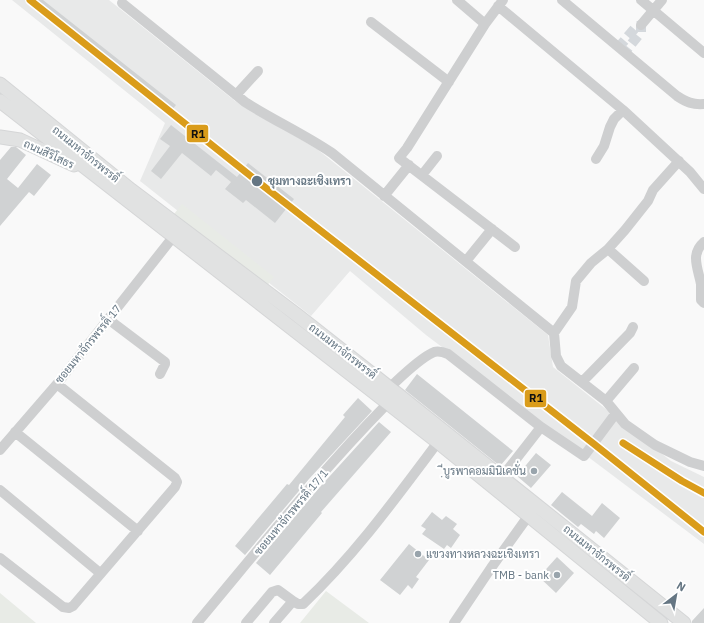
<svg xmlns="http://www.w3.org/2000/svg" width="704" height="623" font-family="'IBM Plex Sans',Sarabun,sans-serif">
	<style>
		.built { fill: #e8e9e9 }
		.green { fill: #e8ebe6 }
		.building { fill: #d0d2d3 }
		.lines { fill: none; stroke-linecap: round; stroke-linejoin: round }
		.minor-tunnel { stroke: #d4d8dc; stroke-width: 10; stroke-dasharray: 10 5; stroke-linecap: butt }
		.major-casing { stroke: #d5d6d7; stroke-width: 15 }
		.minor { stroke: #cecfd0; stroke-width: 10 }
		.major { stroke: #e1e2e2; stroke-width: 13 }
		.rail-1-casing { stroke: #fff; stroke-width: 10 }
		.rail-1 { stroke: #da9c1a; stroke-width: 7 }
		.stop-dot { fill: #657683; stroke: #fff; stroke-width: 1.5 }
		.poi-dot { fill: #99a4ac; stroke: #fff; stroke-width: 1.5 }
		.labels { text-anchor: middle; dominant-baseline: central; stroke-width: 4; stroke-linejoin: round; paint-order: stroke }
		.street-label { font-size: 11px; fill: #657683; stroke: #fff }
		.stop-label { font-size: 11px; font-weight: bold; fill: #657683; stroke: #fff; text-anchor: start }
		.poi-label { font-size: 11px; fill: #657683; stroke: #fff; text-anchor: end }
		.line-badge { stroke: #fff; stroke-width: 1.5 }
		.pale-badge-label { font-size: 11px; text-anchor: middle; font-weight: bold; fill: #111 }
	</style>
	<rect width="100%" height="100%" fill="#f9f9f9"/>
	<path class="built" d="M12,0h97l126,101 82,48 231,186 5,32 118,94 33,16v67l-278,-209 -76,-64 -39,45 -171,-135 25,-58z"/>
	<path class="green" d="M182,204l92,73 -8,10 -92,-73z
		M326,591l43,32h-69z
		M0,593l36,30h-36z"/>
	<path class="building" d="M32,0h11l133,105 -4,5z
		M171,125l66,52 11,-14 46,36 -19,24 -29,-23 -3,3 -18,-14 6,-7 -15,-12 -5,6 -29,-23 -21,26 -10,-8 19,-25 -10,-7z
		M11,147h5l10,8 -19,24 11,9 19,-24 14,11 -17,21 -5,-4 -29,34v-66z
		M417,374l96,77 -13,15 -95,-76z
		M358,398l14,13 -63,68 -64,76 -10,-9 52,-62 2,1 56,-68 -2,-2z
		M379,422l12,10 -70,80 1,1 -52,62 -14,-12 63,-75z
		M536,453l15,12 -20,23 -14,-12z
		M562,492l30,24 10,-13 18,15 -16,20 -8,-7 -2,3 -13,-10 -3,3 -27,-22z
		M432,512l10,8 4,-4 11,8 -4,5 7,6 -9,13 -4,-3 -3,4 -22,-15 4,-5 -5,-3z
		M409,544l20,16 -13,17 3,2 -7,10 -4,-4 -8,10 -20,-15z
		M557,557l17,16 -18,20 -17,-16z
		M704,608v15h-12v-2z"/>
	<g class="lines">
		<path class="minor-tunnel" d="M618,48l18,-21 5,-2v7l-16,20"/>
		<g class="major-casing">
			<path id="major" d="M0,84l131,106 166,125 99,78 288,230
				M0,101l438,341 223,181
				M0,137l20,3 54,25"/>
		</g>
		<path class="minor" d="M457,0l28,24
			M503,0l-18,24 -78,124 -8,10 116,89
			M562,0l115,96c9,6 16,9 27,8
			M641,0l63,53
			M122,3l123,99c28,18 59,32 87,51l222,180 2,23 5,10 45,35 19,23 30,21 35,17 14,4
			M498,6l125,104 67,62 14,17
			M371,22l78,60
			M641,25l21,-25
			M236,95l22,-24
			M596,159l8,-13 6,-19 4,-8 9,-9
			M422,175l15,-19
			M384,196l25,-31
			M704,242c-14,12 -6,26 -3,42 0,5 0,11 0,16l3,3
			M608,249l36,32
			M466,261l26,-32
			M108,319l57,43v2l-5,10
			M554,333l18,-26 4,-26 15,-18 17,-14 17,-19 23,-29 5,-11 26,-29
			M582,382l48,-49 3,-6
			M389,388c12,-11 30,-29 43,-35 5,-3 11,-1 16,1l93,73
			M606,401l28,-33
			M15,432l123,99
			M0,450l57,-66 116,-147
			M502,477l39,-50 43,29 32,-43
			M0,490l100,83
			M0,558l63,49 6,1 4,-2 102,-119 2,-5 -2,-4 -118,-94
			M197,623c62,-74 123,-151 191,-220
			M246,623l26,-31 6,-2 15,11
			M274,623l19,-22 5,3h5c51,-48 93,-106 135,-162
			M454,623l37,-55 38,-53"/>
		<use href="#major" class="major"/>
		<g class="rail-1-casing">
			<path id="rail-1" d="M30,0l227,181 337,263 110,88
				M623,443l59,38 22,12"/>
		</g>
		<use href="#rail-1" class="rail-1"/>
	</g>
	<circle class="stop-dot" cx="257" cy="181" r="6"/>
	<g class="poi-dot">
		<circle cx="534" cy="471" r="4"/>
		<circle cx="418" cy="554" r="4"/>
		<circle cx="557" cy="575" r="4"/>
	</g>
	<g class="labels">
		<g class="street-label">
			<text transform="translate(49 154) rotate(25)">ถนนสิริโสธร</text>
			<text transform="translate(86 154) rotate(39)">ถนนมหาจักรพรรดิ์</text>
			<text transform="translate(88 344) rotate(-51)">ซอยมหาจักรพรรดิ์ 17</text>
			<text transform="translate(343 351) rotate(38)">ถนนมหาจักรพรรดิ์</text>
			<text transform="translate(291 512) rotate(-50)">ซอยมหาจักรพรรดิ์ 17/1</text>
			<text transform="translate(597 553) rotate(39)">ถนนมหาจักรพรรดิ์</text>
		</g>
		<g class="stop-label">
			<text x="268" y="181">ชุมทางฉะเชิงเทรา</text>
		</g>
		<g class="poi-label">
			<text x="526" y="471">ฺีบูรพาคอมมินิเคชั่น</text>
			<text x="426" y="554" text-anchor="start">แขวงทางหลวงฉะเชิงเทรา</text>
			<text x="549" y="575">TMB - bank</text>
		</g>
	</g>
	<g class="line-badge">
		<rect x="186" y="124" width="23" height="19" rx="4" fill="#da9c1a"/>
		<rect x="524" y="389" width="23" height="19" rx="4" fill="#da9c1a"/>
	</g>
	<g class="pale-badge-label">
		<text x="198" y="138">R1</text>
		<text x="536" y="402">R1</text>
	</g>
	<g transform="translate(676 595) rotate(31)" stroke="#ffffff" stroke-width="3" paint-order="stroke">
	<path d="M0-3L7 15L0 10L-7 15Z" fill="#657683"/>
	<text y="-6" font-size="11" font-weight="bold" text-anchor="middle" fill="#657683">N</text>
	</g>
</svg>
